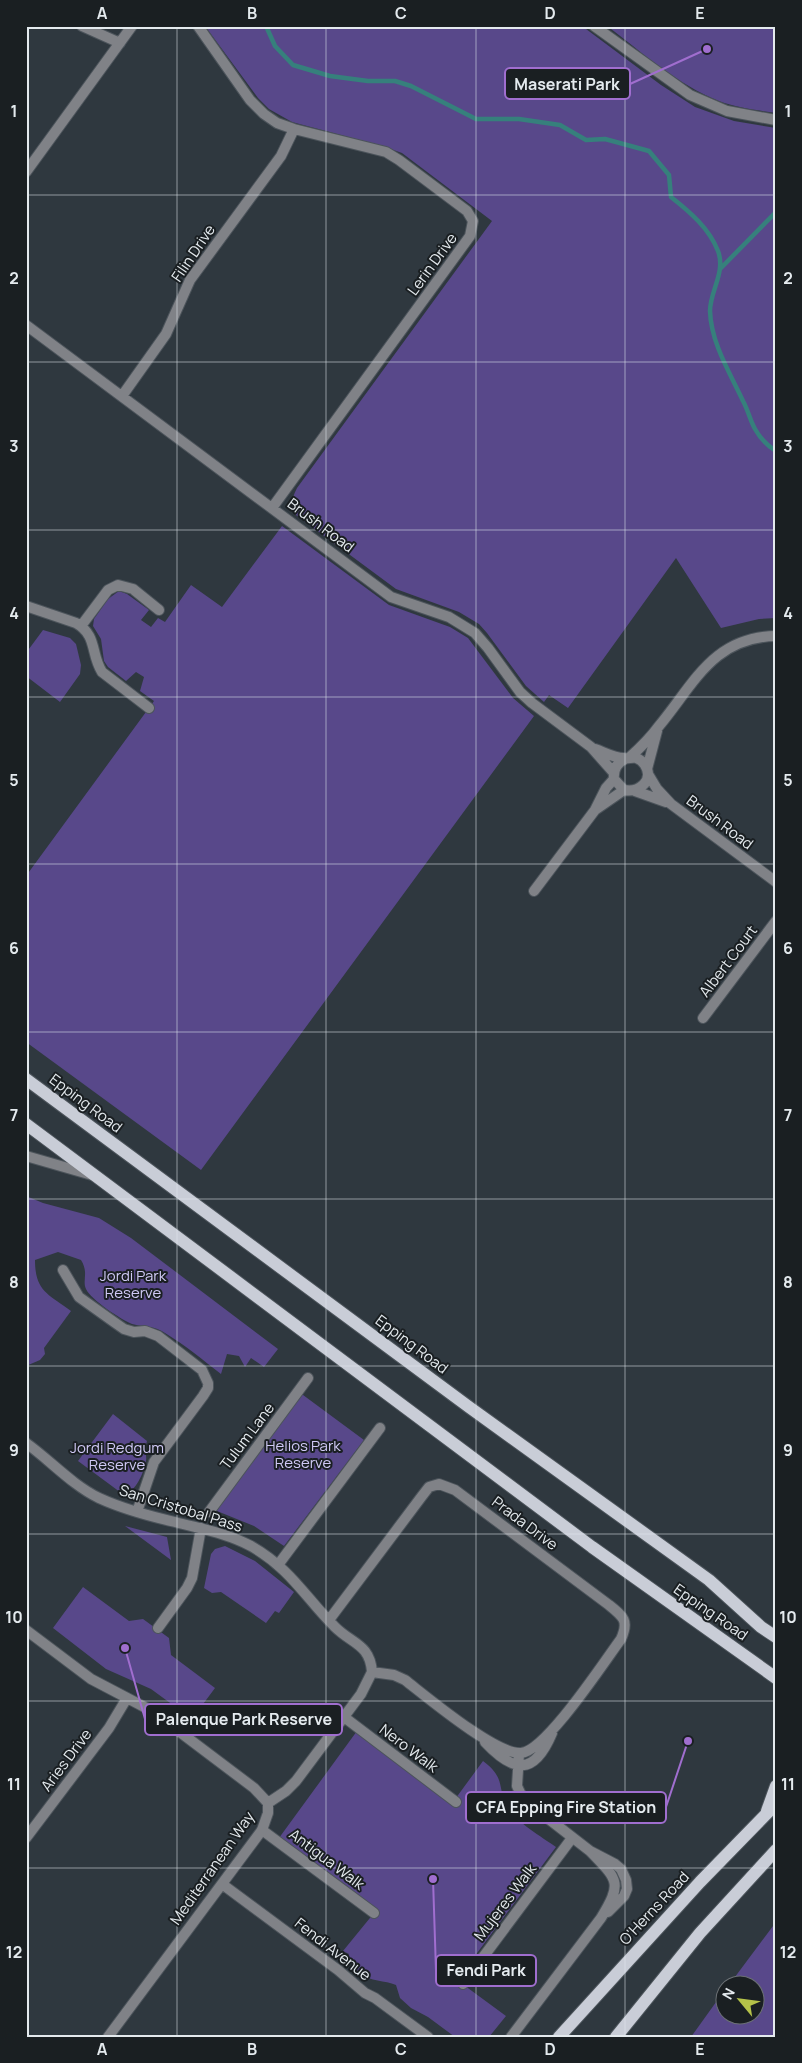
<svg xmlns="http://www.w3.org/2000/svg" width="802" height="2063" font-family="Manrope,sans-serif">
	<style>
		.green { fill: #58488a }
		.lines { fill: none; stroke-linecap: round; stroke-linejoin: round }
		.stream { stroke: #36807c; stroke-width: 4.5 }
		.pedestrian-casing { stroke: #4c545b; stroke-width: 12 }
		.minor-casing { stroke: #4c545b; stroke-width: 12 }
		.primary-casing { stroke: #4c545b; stroke-width: 14 }
		.pedestrian { stroke: #808287; stroke-width: 10 }
		.minor { stroke: #808287; stroke-width: 10 }
		.primary { stroke: #c9cdd7; stroke-width: 12 }
		.grid { fill: none; stroke: #e4eaee; stroke-width: 1; stroke-opacity: 0.55 }
		.labels { text-anchor: middle; dominant-baseline: central; stroke-width: 4; stroke-linejoin: round; paint-order: stroke }
		.street-label { font-size: 15px; fill: #e4eaee; stroke: #1a1f22 }
		.park-label { font-size: 15px; fill: #d0c9f5; stroke: #1a1f22 }
		.leader { fill: none; stroke: #a06ecf; stroke-width: 2 }
		.callout-dot { fill: #a06ecf; stroke: #1a1f22; stroke-width: 2 }
		.callout { fill: #1a1f22; stroke: #a06ecf; stroke-width: 2 }
		.callout-label { font-size: 16px; text-anchor: middle; font-weight: bold; fill: #e4eaee }
		.neatline { fill: none; stroke: #e4eaee; stroke-width: 2 }
		.grid-label { font-size: 16px; text-anchor: middle; font-weight: bold; fill: #e4eaee }
	</style>
	<rect width="100%" height="100%" fill="#2f383f"/>
	<path class="green" d="M205,26h377l79,59 34,22 39,14 42,7v490l-17,1 -38,9 -45,-70 -108,150 -19,-13 -5,7 -18,-16 -39,-53 -8,-9 -20,-12 -63,-23 -100,-74c-7,-9 -4,-17 1,-27l195,-267 -90,-68 -20,-7 -90,-24 -23,-13 -11,-11z
		M607,26h169v87c-19,-3 -39,-5 -57,-12 -41,-16 -76,-48 -112,-75z
		M282,526l107,79 61,22 18,11 45,60 21,18 -333,454 -175,-128v-166l128,-175 -14,-10 4,-14 -8,-5 -10,9 -18,-14 -4,-6 -3,-22 -8,-13 1,-7 14,-20 11,-8 8,3 22,16 -8,10 10,7 7,-9 7,4 26,-37 31,22z
		M43,630l27,8 6,6 5,21 -1,9 -20,28 -34,-26v-23z
		M26,1196l17,7 56,15 32,20 147,111 -14,18 -13,-9 -6,9 -6,-11 -12,-2 -6,20c-18,-14 -36,-29 -56,-41 -10,-7 -21,-6 -33,-9 -10,-4 -41,-24 -46,-35 -4,-9 3,-16 -5,-29l-23,-8 -23,8c0,31 13,34 36,51l-27,37 1,6 -5,6 -14,6z
		M299,1392l65,48 -80,106 -30,-20 -42,-17z
		M113,1414l34,27c-3,9 0,14 -1,20 -3,13 -9,29 -22,34l-46,-34z
		M125,1526l42,11 4,23z
		M225,1546l30,15 39,31 -15,21 -4,-2 -9,12 -45,-31 -9,1 -8,-5 7,-34 4,-5z
		M83,1587l46,34 14,-2 26,19 2,17 44,33 -23,31 -41,-30 -45,-20 -53,-41z
		M357,1731l96,71 30,-41c24,18 13,26 25,47 8,14 34,29 48,39l-99,133 49,36 -17,21h-34l-27,-20 -17,-9 -11,-10 -4,-13c-11,-5 -26,-3 -36,-12 -5,-4 -8,-11 -13,-15l2,-4 -6,-3 31,-38 -95,-75z
		M776,1922v115h-85l33,-46v25h30v-30l-25,-1z"/>
	<g class="lines">
		<path class="stream" d="M266,26l9,20 18,19 37,11 38,5h27l16,5 65,33h43l41,6 26,15 19,-1 44,12 20,24 2,22c19,15 38,31 47,54 8,21 -8,40 -8,60 1,32 20,62 33,90 5,9 7,19 12,28 5,9 13,17 21,22
			M721,268l55,-56"/>
		<g class="pedestrian-casing">
			<path id="pedestrian" d="M209,1512l99,-134
				M278,1565l102,-137
				M344,1717l112,85
				M262,1830l112,83
				M463,1984l109,-146"/>
		</g>
		<g class="minor-casing">
			<path id="minor" d="M82,26l38,17
				M198,26l52,74 14,14 13,9 17,6 92,23 13,8 68,51 6,10 -3,15 -198,272
				M594,26l96,69 37,16 49,9
				M26,172l106,-146
				M26,325l365,272 58,20 26,16 13,15 32,44 12,11 59,44 23,26
				M122,396l44,-62 24,-54 91,-124 13,-27
				M26,606l50,17c22,13 14,30 26,49l47,36
				M81,626l27,-36 10,-5 15,4 26,21
				M595,749c9,3 19,9 29,9 4,1 8,-1 12,0 4,1 7,4 9,7 10,16 -7,28 -21,25l-10,-11c-1,-9 3,-16 11,-20
				M630,757c10,-9 21,-20 29,-31 35,-42 54,-89 117,-90
				M647,769l10,-38
				M648,774l9,15 14,15 105,78
				M635,791l31,11
				M595,810l29,-20
				M534,891l61,-81 11,-22 8,-9
				M703,1018l73,-97
				M26,1156l66,19
				M63,1270l16,27 35,25 10,7 10,3 11,-1 13,5 44,34 6,13v5l-5,8 -49,66 -17,50
				M26,1443c24,17 46,42 73,55 24,11 50,18 76,24 26,7 52,11 76,24 40,23 54,51 84,81 17,17 35,17 37,45l22,3 11,5c22,17 91,75 116,73 25,-2 83,-91 100,-114 8,-18 3,-22 -12,-34l-154,-115 -16,-6 -10,3 -7,9 -93,124
				M158,1628l29,-40 5,-10 9,-50
				M26,1630l65,49 61,32 102,77 14,15
				M485,1742c29,31 49,34 67,-9
				M519,1754l-2,32 6,13 67,52 25,13 6,5 5,11 1,9 -3,7 -16,16
				M26,1838l83,-110 18,-30
				M222,1884l116,86 27,23 10,5 53,39
				M108,2037l154,-207 6,-17v-10l18,-12 10,-10 65,-87 11,-22
				M511,2037l90,-119c22,-36 17,-38 -11,-67"/>
		</g>
		<g class="primary-casing">
			<path id="primary" d="M26,1079l443,328 240,173 52,47 15,10
				M26,1124l566,423 184,131
				M767,1811l9,-25
				M559,2037l141,-155 76,-78
				M616,2037l84,-104 76,-83"/>
		</g>
		<use href="#pedestrian" class="pedestrian"/>
		<use href="#minor" class="minor"/>
		<use href="#primary" class="primary"/>
	</g>
	<path class="grid" d="M177,26v2011M326,26v2011M476,26v2011M625,26v2011M26,195h750M26,362h750M26,530h750M26,697h750M26,864h750M26,1032h750M26,1199h750M26,1366h750M26,1534h750M26,1701h750M26,1868h750"/>
	<g class="labels">
		<g class="street-label">
			<text transform="translate(193 253) rotate(-56)">Filin Drive</text>
			<text transform="translate(432 264) rotate(-54)">Lerin Drive</text>
			<text transform="translate(321 525) rotate(37)">Brush Road</text>
			<text transform="translate(720 822) rotate(37)">Brush Road</text>
			<text transform="translate(728 961) rotate(-53)">Albert Court</text>
			<text transform="translate(86 1103) rotate(37)">Epping Road</text>
			<text transform="translate(412 1344) rotate(37)">Epping Road</text>
			<text transform="translate(247 1436) rotate(-53)">Tulum Lane</text>
			<text transform="translate(181 1508) rotate(17)">San Cristobal Pass</text>
			<text transform="translate(525 1523) rotate(37)">Prada Drive</text>
			<text transform="translate(711 1612) rotate(35)">Epping Road</text>
			<text transform="translate(409 1748) rotate(37)">Nero Walk</text>
			<text transform="translate(66 1760) rotate(-53)">Aries Drive</text>
			<text transform="translate(327 1859) rotate(37)">Antigua Walk</text>
			<text transform="translate(212 1868) rotate(-55)">Mediterranean Way</text>
			<text transform="translate(505 1902) rotate(-53)">Mujeres Walk</text>
			<text transform="translate(654 1908) rotate(-47)">O'Herns Road</text>
			<text transform="translate(333 1949) rotate(38)">Fendi Avenue</text>
		</g>
		<g class="park-label">
			<text x="133" y="1275">Jordi Park<tspan x="133" dy="17">Reserve</tspan></text>
			<text x="303" y="1445">Helios Park<tspan x="303" dy="17">Reserve</tspan></text>
			<text x="117" y="1447">Jordi Redgum<tspan x="117" dy="17">Reserve</tspan></text>
		</g>
	</g>
	<path class="leader" d="M707 49L630 84M125 1648L145 1719M688 1741L666 1807M433 1879L436 1971"/>
	<g class="callout-dot">
		<circle cx="707" cy="49" r="5"/>
		<circle cx="125" cy="1648" r="5"/>
		<circle cx="688" cy="1741" r="5"/>
		<circle cx="433" cy="1879" r="5"/>
	</g>
	<g class="callout">
		<rect x="505" y="68" width="125" height="31" rx="5"/>
		<rect x="145" y="1704" width="197" height="31" rx="5"/>
		<rect x="466" y="1792" width="200" height="31" rx="5"/>
		<rect x="436" y="1955" width="100" height="31" rx="5"/>
	</g>
	<g class="callout-label">
		<text x="567" y="90">Maserati Park</text>
		<text x="244" y="1725">Palenque Park Reserve</text>
		<text x="566" y="1813">CFA Epping Fire Station</text>
		<text x="486" y="1976">Fendi Park</text>
	</g>
	<rect width="802" height="2063" fill="none" stroke="#1a1f22" stroke-width="55"/>
	<g transform="translate(740 2000) rotate(299)"><circle r="24" fill="#1a1f22" stroke="#6b7074"/>
	<path d="M0-4L9 19L0 12L-9 19Z" fill="#b5c249"/>
	<text y="-8" font-size="14" font-weight="bold" text-anchor="middle" fill="#e4eaee">N</text>
	</g>
	<rect x="28" y="28" width="746" height="2008" class="neatline"/>
	<g class="grid-label">
		<text x="102" y="19">A</text>
		<text x="252" y="19">B</text>
		<text x="401" y="19">C</text>
		<text x="550" y="19">D</text>
		<text x="700" y="19">E</text>
		<text x="14" y="117">1</text>
		<text x="788" y="117">1</text>
		<text x="14" y="284">2</text>
		<text x="788" y="284">2</text>
		<text x="14" y="452">3</text>
		<text x="788" y="452">3</text>
		<text x="14" y="619">4</text>
		<text x="788" y="619">4</text>
		<text x="14" y="786">5</text>
		<text x="788" y="786">5</text>
		<text x="14" y="954">6</text>
		<text x="788" y="954">6</text>
		<text x="14" y="1121">7</text>
		<text x="788" y="1121">7</text>
		<text x="14" y="1288">8</text>
		<text x="788" y="1288">8</text>
		<text x="14" y="1456">9</text>
		<text x="788" y="1456">9</text>
		<text x="14" y="1623">10</text>
		<text x="788" y="1623">10</text>
		<text x="14" y="1790">11</text>
		<text x="788" y="1790">11</text>
		<text x="14" y="1958">12</text>
		<text x="788" y="1958">12</text>
		<text x="102" y="2055">A</text>
		<text x="252" y="2055">B</text>
		<text x="401" y="2055">C</text>
		<text x="550" y="2055">D</text>
		<text x="700" y="2055">E</text>
	</g>
</svg>
